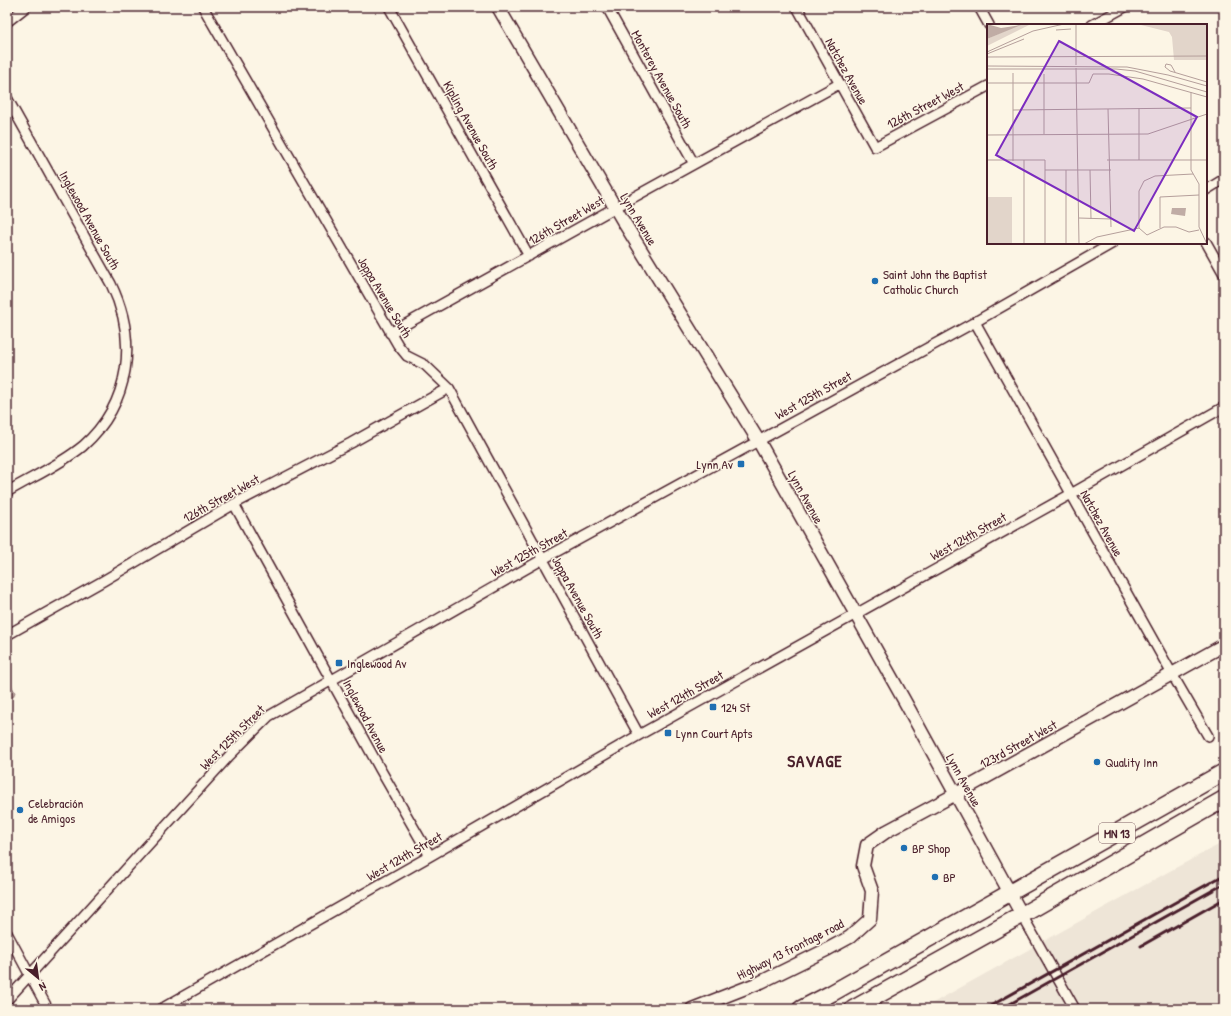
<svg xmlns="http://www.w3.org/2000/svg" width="1231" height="1016" font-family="'Patrick Hand',sans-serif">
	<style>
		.built { fill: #eee5d7 }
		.water { fill: #c0aca5; stroke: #917474 }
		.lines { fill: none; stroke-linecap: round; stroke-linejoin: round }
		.street-casing { stroke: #4a1f2b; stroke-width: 12 }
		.secondary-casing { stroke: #4a1f2b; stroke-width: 15 }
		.highway-casing { stroke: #4a1f2b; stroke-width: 19 }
		.street { stroke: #fcf5e5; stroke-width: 9 }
		.secondary { stroke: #fcf5e5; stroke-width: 12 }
		.highway { stroke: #fcf5e5; stroke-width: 16 }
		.rail { stroke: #4a1f2b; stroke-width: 3 }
		.poi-dot { fill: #1f6fb2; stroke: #fcf5e5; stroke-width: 1.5 }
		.labels { text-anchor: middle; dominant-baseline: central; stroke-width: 3; stroke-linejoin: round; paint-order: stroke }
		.shield { fill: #fcf5e5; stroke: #7f5f63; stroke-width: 1 }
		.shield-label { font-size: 12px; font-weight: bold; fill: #4a1f2b }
		.street-label { font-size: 13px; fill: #4a1f2b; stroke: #fcf5e5 }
		.poi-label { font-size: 13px; fill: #4a1f2b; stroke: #fcf5e5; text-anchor: start }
		.district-label { font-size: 17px; font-weight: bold; letter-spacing: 1px; fill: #4a1f2b; stroke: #fcf5e5 }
		.inset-road { fill: none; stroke: #b59f9b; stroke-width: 1 }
		.view { fill: #7b2cbf; fill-opacity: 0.15; stroke: #7b2cbf; stroke-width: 2 }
		.inset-edge { fill: none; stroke: #4a1f2b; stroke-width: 2 }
	</style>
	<rect width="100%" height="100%" fill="#fcf5e5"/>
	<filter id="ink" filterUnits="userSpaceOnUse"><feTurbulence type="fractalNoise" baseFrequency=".025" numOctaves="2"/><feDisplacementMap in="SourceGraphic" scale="8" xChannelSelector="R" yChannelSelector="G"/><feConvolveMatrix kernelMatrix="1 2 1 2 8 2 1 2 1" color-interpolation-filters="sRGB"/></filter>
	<g filter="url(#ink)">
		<path class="built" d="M1224,842v167h-302l246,-137z"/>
		<path class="water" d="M7,677l4,4 1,6 3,5 -2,5h-6z"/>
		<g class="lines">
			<g class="street-casing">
				<path id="street" d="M203,7l195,338 9,11 18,9 24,23 190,347
					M389,7l140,249
					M607,7l87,157
					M797,7l78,140 113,-61
					M979,7l10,18
					M7,22l19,-15
					M1092,25l33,-18
					M7,98l104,186c27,56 20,119 -28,162 -23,19 -51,31 -76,46
					M1206,190l18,-11
					M1206,242l18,32
					M975,322l197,352 36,62
					M390,333l226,-126 223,-123
					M234,504l146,265 50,87
					M7,635l96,-54 131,-77 117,-61 98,-55
					M1022,915l53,94
					M7,933l41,76
					M7,1000l222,-244 40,-40 274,-157 432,-237 138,-79
					M161,1009l269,-153 209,-121 432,-241 153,-87"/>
			</g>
			<g class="secondary-casing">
				<path id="secondary" d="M498,7l125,214 135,219 146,260 118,215
					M692,1009l69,-27 67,-33 22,-12 20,-18 2,-28 -9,-25 4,-21 20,-14 69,-37 268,-149"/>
			</g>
			<g class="highway-casing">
				<path id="highway" d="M801,1009l31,-16 392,-221
					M853,1009l169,-94 202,-116"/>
			</g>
			<use href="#street" class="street"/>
			<use href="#secondary" class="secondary"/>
			<use href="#highway" class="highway"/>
			<path class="rail" d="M1141,946l83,-47
				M985,1009l239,-134
				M1001,1009l223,-125"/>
		</g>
	</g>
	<g class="poi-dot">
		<circle cx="875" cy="281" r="4"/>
		<rect x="737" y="460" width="8" height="8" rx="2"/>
		<rect x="335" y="659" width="8" height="8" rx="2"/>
		<rect x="709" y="703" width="8" height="8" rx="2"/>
		<rect x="664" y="729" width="8" height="8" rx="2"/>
		<circle cx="1097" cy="762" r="4"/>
		<circle cx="20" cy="810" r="4"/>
		<circle cx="904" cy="848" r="4"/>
		<circle cx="935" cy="877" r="4"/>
	</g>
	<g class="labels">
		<rect class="shield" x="1099" y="823" width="36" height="20" rx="3"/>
		<g class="shield-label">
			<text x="1117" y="833">MN 13</text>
		</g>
		<g class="street-label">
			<text transform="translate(847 71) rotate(61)">Natchez Avenue</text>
			<text transform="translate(662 79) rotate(61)">Monterey Avenue South</text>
			<text transform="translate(925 105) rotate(-28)">126th Street West</text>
			<text transform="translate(471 125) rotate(61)">Kipling Avenue South</text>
			<text transform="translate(639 219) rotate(59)">Lynn Avenue</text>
			<text transform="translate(90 220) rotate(61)">Inglewood Avenue South</text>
			<text transform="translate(566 220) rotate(-30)">126th Street West</text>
			<text transform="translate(385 297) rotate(59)">Joppa Avenue South</text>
			<text transform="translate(813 395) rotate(-29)">West 125th Street</text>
			<text transform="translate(806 497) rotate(61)">Lynn Avenue</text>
			<text transform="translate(221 498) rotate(-29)">126th Street West</text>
			<text transform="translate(1102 523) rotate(61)">Natchez Avenue</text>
			<text transform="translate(968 536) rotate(-29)">West 124th Street</text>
			<text transform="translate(529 552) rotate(-29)">West 125th Street</text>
			<text transform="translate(578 597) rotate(61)">Joppa Avenue South</text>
			<text transform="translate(685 694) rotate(-29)">West 124th Street</text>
			<text transform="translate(366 716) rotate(62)">Inglewood Avenue</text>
			<text transform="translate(232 737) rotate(-45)">West 125th Street</text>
			<text transform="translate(1018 744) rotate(-29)">123rd Street West</text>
			<text transform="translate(964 780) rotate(61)">Lynn Avenue</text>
			<text transform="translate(404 856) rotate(-30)">West 124th Street</text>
			<text transform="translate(790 949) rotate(-27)">Highway 13 frontage road</text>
		</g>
		<g class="poi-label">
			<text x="883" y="274">Saint John the Baptist<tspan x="883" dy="15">Catholic Church</tspan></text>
			<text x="733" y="464" text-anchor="end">Lynn Av</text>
			<text x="347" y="663">Inglewood Av</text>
			<text x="721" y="707">124 St</text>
			<text x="676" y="733">Lynn Court Apts</text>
			<text x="1105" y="762">Quality Inn</text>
			<text x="28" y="803">Celebración<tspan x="28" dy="15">de Amigos</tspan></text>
			<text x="912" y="848">BP Shop</text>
			<text x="943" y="877">BP</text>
		</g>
		<g class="district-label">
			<text x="815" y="760">SAVAGE</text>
		</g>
	</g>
	<g transform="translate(987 24)">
		<rect width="220" height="220" fill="#fcf5e5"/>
		<path d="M34,0h10l-44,22v-7zM150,0h70v36h-33l-2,-23 -3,-5zM0,173h25v47h-25z" fill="#e2d5ca"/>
		<path d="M0,0l14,4 20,-3 -34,14zM185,184h14l-1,8 -14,-2z" fill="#c0aca5"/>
		<path class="inset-road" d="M69,6l15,-1M0,28l46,-21 31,-7M0,30l37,-15M0,33l220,-1M89,41v-41M0,42l140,1 41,8 39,11M89,44l3,176M0,45h129l19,2 72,21M188,48l-4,-7 -5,-1 -1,3 5,4 37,11M26,49v88M57,50v60M0,59h102l4,-9h16l34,5 64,18M204,68v78l8,14v43l8,17M152,84v52M121,85l3,118M26,86l178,-2M0,111l161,-1 59,-20M0,136h58v84M120,136h100M58,146h66M79,146v74M103,146l1,49M92,194l32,1M152,204v-37l5,-10 11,-5 38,-2M173,204v-31l39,-2M37,220v-84M97,220l13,-7 42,-9 8,7 17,-8h12l13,5 10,-2"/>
		<path class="view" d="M72,17l138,76 -63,114 -138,-76z"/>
		<rect width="220" height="220" class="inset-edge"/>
	</g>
	<rect width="1231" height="1016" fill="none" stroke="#fcf5e5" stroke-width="24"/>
	<rect x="12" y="12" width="1207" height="992" fill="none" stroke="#4a1f2b" stroke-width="1.5" filter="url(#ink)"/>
	<g transform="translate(38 978) rotate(151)" stroke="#fcf5e5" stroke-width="3" paint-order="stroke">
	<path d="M0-3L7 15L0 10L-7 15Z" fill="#4a1f2b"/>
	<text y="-6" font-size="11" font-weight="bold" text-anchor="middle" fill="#4a1f2b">N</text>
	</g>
</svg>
